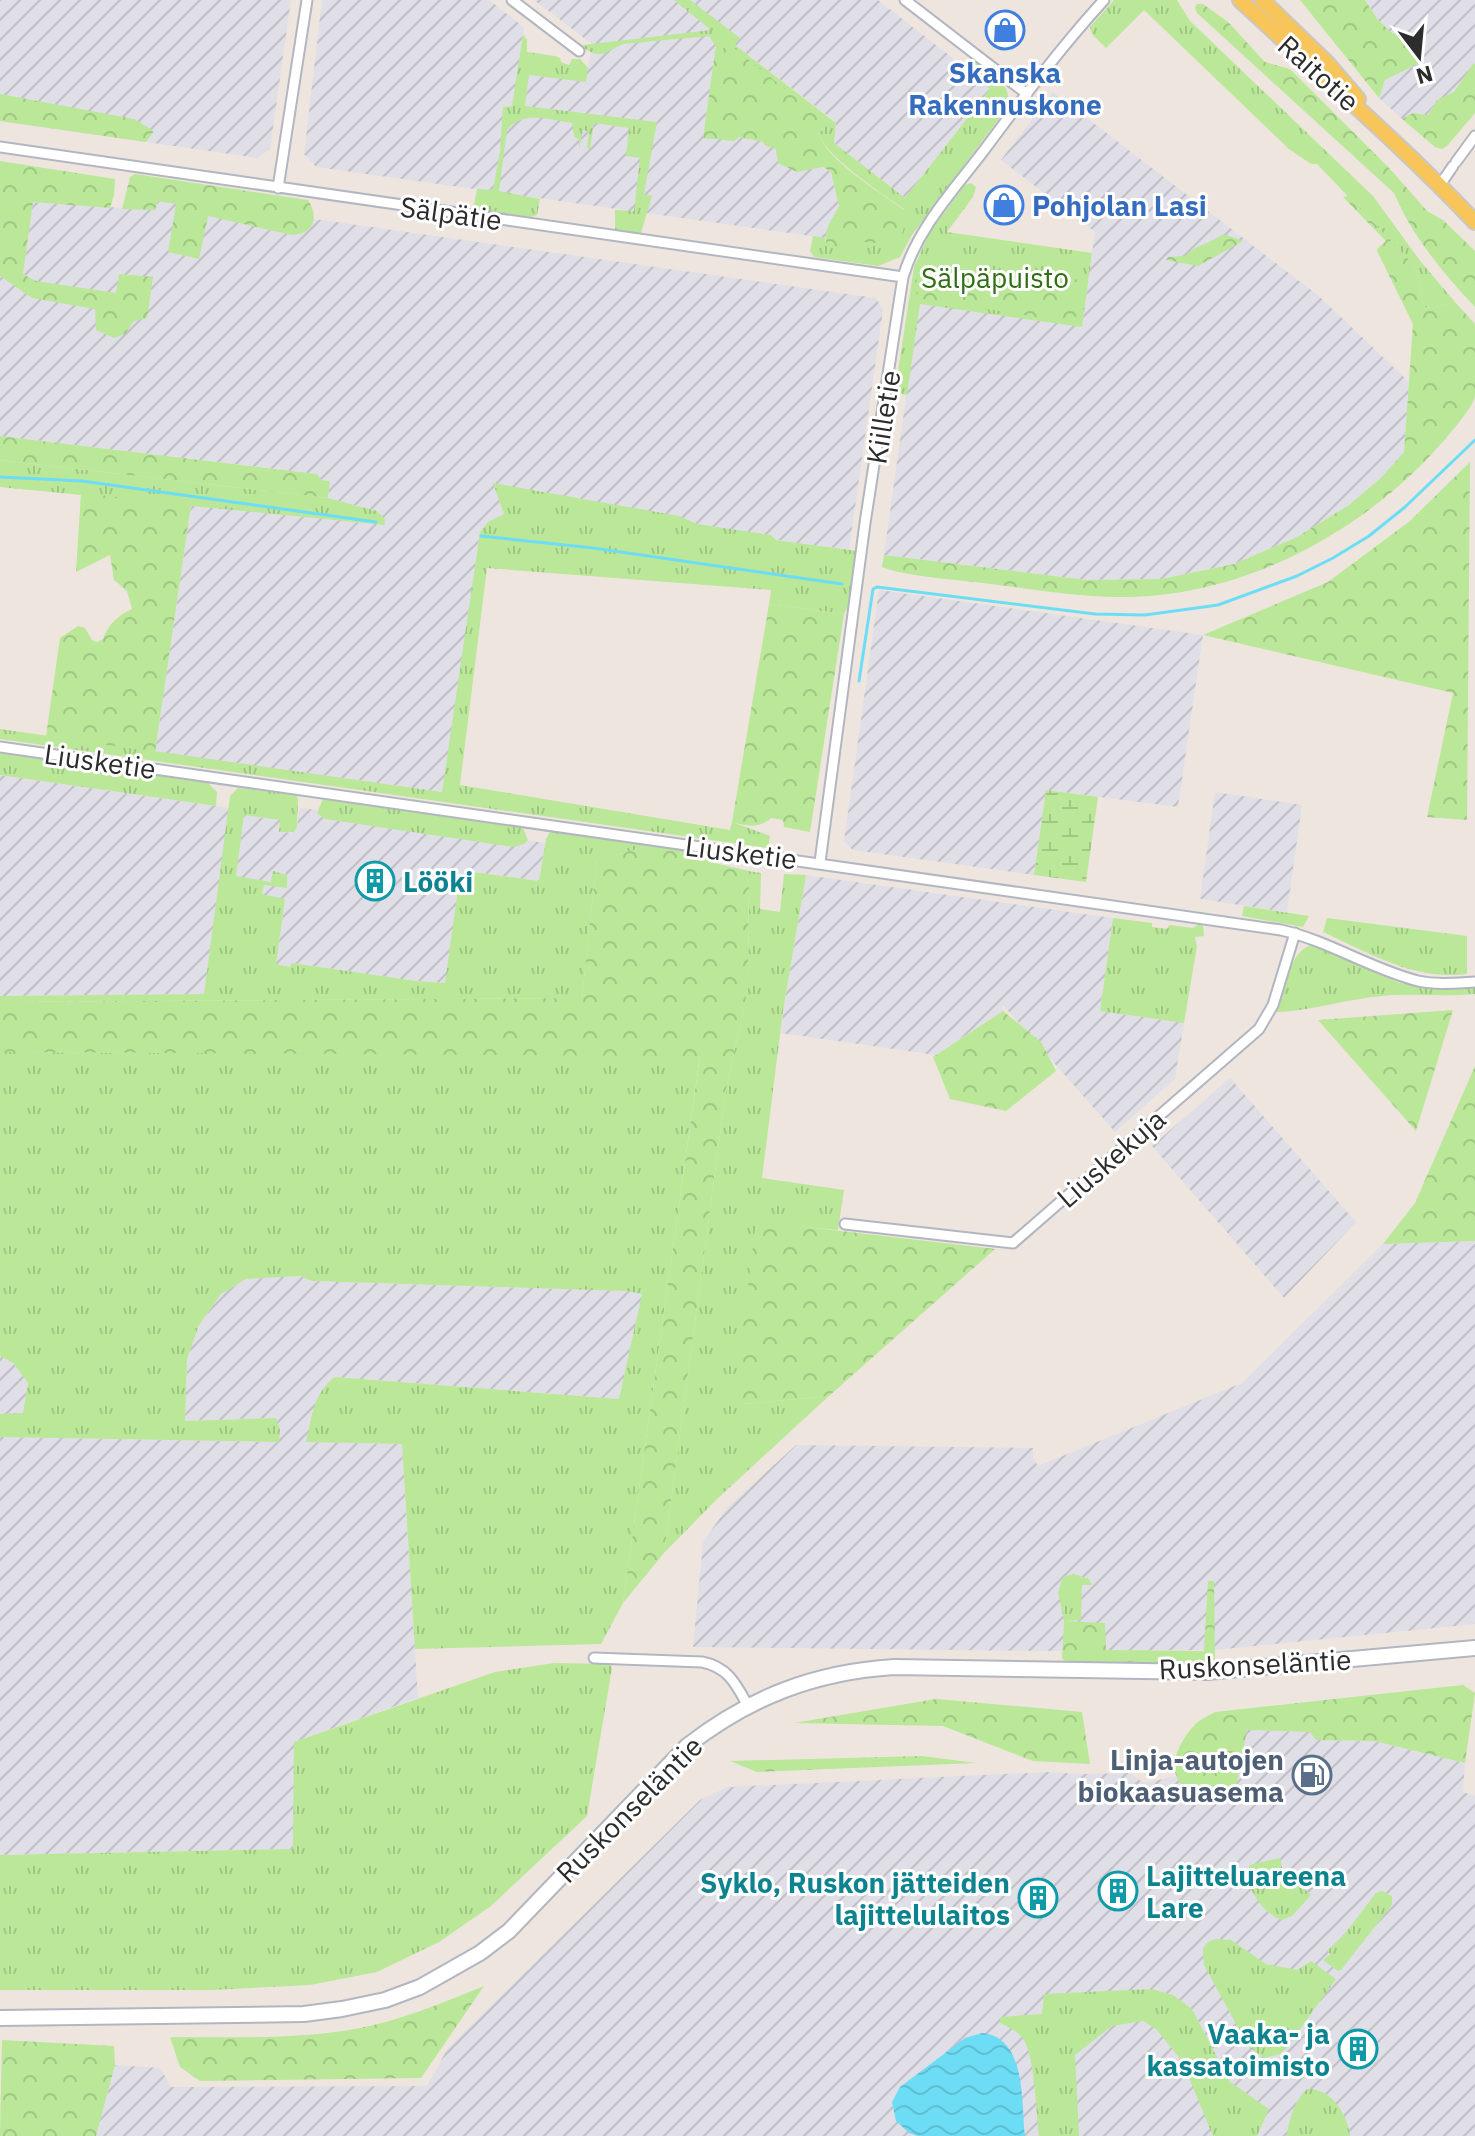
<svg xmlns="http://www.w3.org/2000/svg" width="1475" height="2136" font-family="'IBM Plex Sans',sans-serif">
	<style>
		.industrial { fill: url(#industrial-furrows) }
		.grass { fill: url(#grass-tufts) }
		.forest { fill: url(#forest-crowns) }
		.wetland { fill: url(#wetland-marsh) }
		.water { fill: url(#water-waves) }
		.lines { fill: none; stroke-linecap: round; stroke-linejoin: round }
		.stream { stroke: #6dddf5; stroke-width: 3 }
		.street-casing { stroke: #b2b6c0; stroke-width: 13 }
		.secondary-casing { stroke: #b2b6c0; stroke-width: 18 }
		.primary-casing { stroke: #c8c8c8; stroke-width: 18 }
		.street { stroke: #fff; stroke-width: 9 }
		.secondary { stroke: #fff; stroke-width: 14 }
		.primary { stroke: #f8c55a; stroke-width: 14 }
		.labels { text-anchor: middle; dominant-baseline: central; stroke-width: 6; stroke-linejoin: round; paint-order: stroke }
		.shop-label { font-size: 28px; font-weight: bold; fill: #366cbe; stroke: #fff }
		.street-label { font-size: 28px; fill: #2c2c2c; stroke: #fff }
		.park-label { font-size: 28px; fill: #316e17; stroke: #fff }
		.culture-label { font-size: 28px; font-weight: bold; fill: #0d838f; stroke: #fff; text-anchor: start }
		.service-label { font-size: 28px; font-weight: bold; fill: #4e5e75; stroke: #fff; text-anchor: end }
	</style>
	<defs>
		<pattern id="industrial-furrows" width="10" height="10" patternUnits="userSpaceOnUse" patternTransform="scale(2)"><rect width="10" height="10" fill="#e0dfe7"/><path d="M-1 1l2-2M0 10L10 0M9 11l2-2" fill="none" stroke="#c0c0c6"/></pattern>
		<pattern id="grass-tufts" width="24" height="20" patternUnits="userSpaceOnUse" patternTransform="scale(2)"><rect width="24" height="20" fill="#bae798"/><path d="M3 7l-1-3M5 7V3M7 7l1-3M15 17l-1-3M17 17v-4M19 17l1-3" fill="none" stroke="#a0c683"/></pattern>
		<pattern id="forest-crowns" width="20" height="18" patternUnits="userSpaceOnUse" patternTransform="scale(2)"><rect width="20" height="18" fill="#bae798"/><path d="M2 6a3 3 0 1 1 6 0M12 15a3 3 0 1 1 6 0" fill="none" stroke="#a0c683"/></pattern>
		<pattern id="wetland-marsh" width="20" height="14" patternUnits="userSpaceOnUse" patternTransform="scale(2)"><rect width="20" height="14" fill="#bae798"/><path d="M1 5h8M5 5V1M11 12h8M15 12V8" fill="none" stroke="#a0c683"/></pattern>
		<pattern id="water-waves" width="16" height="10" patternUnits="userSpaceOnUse" patternTransform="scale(2)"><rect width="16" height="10" fill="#6dddf5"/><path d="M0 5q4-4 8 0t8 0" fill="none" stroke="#5fbed2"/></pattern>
	</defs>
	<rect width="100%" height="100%" fill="#eee6de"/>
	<path class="industrial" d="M0,0h291l-21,149 -12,9 -258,-37z
		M322,0h167l35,27 -5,35 68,9 5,-27 -58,-44h344l113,88 -86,110 -71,-55 2,-21 -118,-90 -15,106 36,-1 24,5 68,30 8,34 -14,32 -509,-71 -12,-13z
		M1365,0h110v64l-21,28 -16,8 -11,15 -14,-2 -11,6 -23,-21 6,-18 35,-18 -4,-10 -14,-16 -10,-3 -14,-13z
		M1053,92l267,205 89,85 -5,71 -23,25 -32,27 -52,32 -63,27 -73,15 -74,1 -203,-25 35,-251 163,22 13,-94 -94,-72z
		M158,201l164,19 554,78 7,12 -34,240 -349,-49 5,14 -17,7 -8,10 -37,260 -288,-40 36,-247 194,19 -8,-13 -49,-13 2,-17 -9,-1 -4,-6 -317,-38v-161l33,4 -10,-5 10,-72 122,8z
		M879,590l324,45 -25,172 -132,-17 -12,85 -181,-25 -9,-9z
		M0,775l229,33 -25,186 -204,2z
		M1215,792l87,13 -15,107 -87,-13z
		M300,808l17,2v3l228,30 -6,38 -66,-9 -14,10 -13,101 -30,-2 -124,-18 -1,4 -15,-3 9,-64 -23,-5 2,-10 24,-7 -4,-6 -12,10 -37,-5 9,-62 36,5 -1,11 12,2 6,-6z
		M806,875l307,43 -13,93 84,12 -9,56 -60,53 -113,-128 1,7 -68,44 -154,-22 2,-21z
		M1230,1078l126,144 -72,76 -132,-152z
		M1475,1241v383l-260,26 -173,1 -349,-4 10,-105 24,-34 69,-63 237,3v10l5,8 204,-83 141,-139z
		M300,1276l12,5 314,10 17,4 -24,104 -284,-22 -29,65 96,2 16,254 -124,44v107l-294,6v-418l279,5 -3,-24 -91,3 2,-62 12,-34 22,-31 25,-15z
		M0,1356l13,7 15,20 -5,30 -23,1z
		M1246,1730l64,2 6,8 58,1 91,22 -2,29 12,4v340h-1379l19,-71 45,3 11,19 256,-1 21,-38 252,-248 28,-13 319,-15 38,2 44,-1 15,10 33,-7 59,7z"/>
	<path class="grass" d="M674,0h16l50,38 -5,7 101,78 -2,20 71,55 85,-109 -27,-23 3,-4 7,-2c17,13 42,24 34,48l-95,127 -12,22 -22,9 -64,-9 -4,-6 3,-15 12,2v4l25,-5 52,-3 2,-25c-21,-15 -79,-52 -85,-76l8,-8 -99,-81 -4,15h-10l2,-12 -7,-11 -86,8 -20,10h-8l-12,-6v-3l128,-15z
		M1114,0h63l13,21 183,175 48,66 34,40 -24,6 -7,-1 -7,-39 -100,-104h-6l-22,-15 -145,-139 -38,38 -14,-14 -2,-7z
		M523,34l4,6v12l28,4 5,2 1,4 8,3 3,-6h8l8,9 -2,14 -57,-7 -4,31 132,16 -13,72 8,2 -11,37 -26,-3v-20l19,1 6,-53 -14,-2 3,-28 -35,-5 -4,26 -3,-1 2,-16 -6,-2 -4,19v-10l-5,-2 -2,-14c-22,-3 -49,-13 -65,7l-8,61 41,8 -3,16 -6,2 -54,-8 -3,-4 3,-16 16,1 7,-39 3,-44 9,-1z
		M971,183l5,4 -3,10 -26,35 145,21 -10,74 -162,-23 -13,91 -5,-1 -6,-10 18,-117 17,-37 34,-45z
		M0,460l328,38 49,13 8,8v6l-385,-38z
		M493,483l186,33 18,8 74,11 5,5 81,11 -7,51 -6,12 -75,-10 2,-14 -284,-22 -27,217 270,45 2,-8 38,14 -2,12 -768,-109v-10l442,63 38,-260 8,-10 16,-8z
		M0,753l208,30 9,9 -1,14 -216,-31z
		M238,788l58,7 2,4 -1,28 -3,5h-15l1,-12 -36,-5 -8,61 35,6 2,-11 14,4v13l-23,-3 -2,9 23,5 -9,65 14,3 2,-4 124,18 29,2 14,-101 5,-7 9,-3 66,9 7,-42 4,-7 101,13 -31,9 -23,4 -15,140 -582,4v-6l204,-2 26,-198z
		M323,799l200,29 5,12 -4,4 -11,3 -188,-28 -8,-6z
		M749,871l12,2 -1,36 20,3 4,-38 22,1 -23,136 -21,167 82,12 -6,40 -82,-8 -13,182 86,-8 -112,103 -53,54 62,-463 22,-102z
		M1244,906l65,10 -6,11 -61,-11z
		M1113,918l39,5v4l15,2 2,-4 24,3 6,-4 4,2 1,10 -9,1 2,9 -13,77 -84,-12z
		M1327,918l140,18v38c-52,7 -98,-21 -144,-42z
		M1311,945l89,38 44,7 31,-3v7c-31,3 -62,-1 -93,2 -35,3 -71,15 -105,16 6,-21 12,-60 34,-67z
		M0,1052l700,3 -77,548 -22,41 -186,5 -13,-205 -96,-2c6,-25 7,-49 29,-65l284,22 23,-105 -16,-3 -314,-10 -12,-5 -54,3 -25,15 -22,31 -12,34 -2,62 91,-3 4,12 -1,12 -279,-5v-23l23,-1 5,-30 -15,-20 -13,-7z
		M1074,1574l15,5 3,6h-10l-1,35 -17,1 -6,-29 5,-15z
		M554,1663l56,1 2,4 -25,148 -96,90 -52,36 -62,30 -67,13 -98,5h-212v-135l293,-6 1,-107 201,-70z
		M1280,1858l3,15 15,-2 4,16 9,8 -19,21 -10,4c-18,-6 -32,-27 -36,-46l4,-9z
		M1382,1891l10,5v9l-51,65 -3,1 -15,-11 8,-6 -4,-3 16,-15 33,-43z
		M1216,1939l15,1 35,24 31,6 14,-9 25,18 -49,68 -7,7 -16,4 -16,-12 -44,-81 -1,-17 5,-6z
		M1152,1989l21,6 19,14 38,73 39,27 -12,27h-44l-31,-75 -26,-32 -13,-8 -31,5 -37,29 4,81h-40c-3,-24 -4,-74 -14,-94 -5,-10 -15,-14 -25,-19v-6l42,-3 2,-20z
		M1307,2089c25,-1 40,25 43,47h-63c2,-17 7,-35 20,-47z"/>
	<path class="forest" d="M1300,0h65l13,20 14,13 10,3 19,21v5l-36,18 -6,18z
		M1197,4h6l25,18 37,40 25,7 101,101 36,41 16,9 32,31v56c-32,-34 -63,-71 -81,-114l-197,-180 -2,-6z
		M728,43l100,81 -9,9c6,27 63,60 85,77l3,7 -5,17 -31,10 -20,-7 -10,13 -13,-3c-8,-13 5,-29 11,-41l-8,-34 -8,-5 -26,5 -19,-9 -2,-14 -10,-3 -3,-4 -24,-5 -5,4 -31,-3 11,-79h10z
		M1473,64h2v49l-28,33 -5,3 -7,-2 -33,-28 11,-6 15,2 9,-15 17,-8z
		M0,94l134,25 20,12 -8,11 -146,-21z
		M0,161l115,18 -1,16 -4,13 -77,-6 -10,72 13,7 80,12 3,-19 34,3 -6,41 -13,3 -9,13 -11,4 -18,-8 -1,-21 -63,-11 -32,-22z
		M135,174l173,26c12,18 5,34 -16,35l-84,-19 -9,43 -31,-7 8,-48 -18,-3 -3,9 -33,-1 8,-32z
		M1348,196l69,72 7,39 7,1 24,-6 20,22c0,15 0,61 0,73 -5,17 -47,62 -61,75 -79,75 -186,126 -296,125 -43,0 -86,-8 -127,-13 -28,-4 -85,-7 -109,-17l2,-12 203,25 74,-1 73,-15 63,-27 52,-32 32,-27 23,-26 9,-128 -36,-73 1,-3 8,-7 -43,-44z
		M1223,234l20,7 -45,25 -32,-6 2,-3 17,-1c10,-11 25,-12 38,-22z
		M929,270c31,12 27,26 60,3 28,8 59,14 88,6 8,11 7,25 1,37l-23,4 -132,-21 -8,-9 -1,-9z
		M0,436l317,38 4,6 9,1 -2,17 -328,-38z
		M1470,462l-3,358 -40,-3 26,-124 -250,-58 125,-53 82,-61z
		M81,493l110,12 -36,247 -109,-16 14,-98 18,-12 7,2 7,12 5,2 6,-3c5,-15 16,-24 29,-30l-5,-18 -13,-11 -4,-25 -34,17z
		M769,604l75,10 -34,218 -26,-5 -1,-7 -12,-2c-12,11 -24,8 -39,4z
		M651,845l47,6 12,11 39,9 -1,117 -22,102 -62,463 -41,50 77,-547 -700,-4v-50l582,-4 15,-141 23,-3z
		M1453,1010l-37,121 -98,-111z
		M1003,1011l38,31 15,29 -50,40 -56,-12 -17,-42z
		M1475,1066v175l-92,3 32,-41z
		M756,1221l239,28 -166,147 -86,8 -6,-28z
		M1208,1581h6l1,84 -149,-2 -4,-5 2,-37 41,2 1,27 98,1z
		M1463,1685l12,8 -10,70 -91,-22 -58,-1 -6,-8 -63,-2 -13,67c-13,-1 -33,0 -44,-6 -29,-15 -11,-53 9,-70 4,-3 11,-6 16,-9z
		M936,1699l146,13 8,52 -57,-3 -90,-35 -149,-3z
		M922,1756l54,7 -219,9 -27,-11z
		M484,1986l-63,92 -221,3 -20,-14 -10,-30c61,0 124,3 185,-8 45,-8 87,-26 129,-43z
		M2,2040l112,6 1,19 -19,71h-96z"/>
	<path class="wetland" d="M1046,790l52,7 -12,85 -52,-7z"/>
	<path class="water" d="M982,2033c45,4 39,70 43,103h-107l-9,-3 -13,-12 -4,-19 8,-15 65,-49z"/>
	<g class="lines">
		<path class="stream" d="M0,477l82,4 294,41
			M481,536l112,12 249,36
			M859,681l14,-92 4,-2 218,27 50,1 73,-10 79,-29 36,-18 36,-22 36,-29 70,-67"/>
		<g class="street-casing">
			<path id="street" d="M512,0l67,51
				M905,0l122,94
				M0,147l903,130
				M1456,162l19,-26
				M1440,185l13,-19
				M278,188l29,-188
				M0,747l1281,183c48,11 90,39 137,51 19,4 38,2 57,1
				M820,862l45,-339 38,-246c15,-50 51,-87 82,-128 38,-51 76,-102 119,-149
				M845,1224l168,19 246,-214 14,-24 22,-72
				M594,1658l108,4c26,5 34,22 46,44"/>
		</g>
		<g class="secondary-casing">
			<path id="secondary" d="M0,2018l304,-4 38,-5 43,-9 35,-13 60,-34 29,-22 178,-185c63,-49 128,-74 207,-79l313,5 268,-24"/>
		</g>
		<g class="primary-casing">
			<path id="primary" d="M1240,0c79,74 161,144 235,222
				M1262,0l66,64 30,35"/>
		</g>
		<use href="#street" class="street"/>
		<use href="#secondary" class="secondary"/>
		<use href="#primary" class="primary"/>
	</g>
	<defs>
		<g id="shop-ring" transform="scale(2)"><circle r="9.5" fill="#fff" stroke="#3f7fe0" stroke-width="1.5"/><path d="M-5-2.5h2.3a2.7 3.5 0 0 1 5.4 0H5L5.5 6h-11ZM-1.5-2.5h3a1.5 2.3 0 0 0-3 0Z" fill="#3f7fe0"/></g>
		<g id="building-ring" transform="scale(2)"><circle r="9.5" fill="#fff" stroke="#0f9aa8" stroke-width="1.5"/><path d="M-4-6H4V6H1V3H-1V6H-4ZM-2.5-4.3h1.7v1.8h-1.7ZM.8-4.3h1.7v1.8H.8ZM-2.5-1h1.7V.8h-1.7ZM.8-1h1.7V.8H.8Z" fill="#0f9aa8"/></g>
		<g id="fuel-ring" transform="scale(2)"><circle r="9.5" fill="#fff" stroke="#5c6f8a" stroke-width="1.5"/><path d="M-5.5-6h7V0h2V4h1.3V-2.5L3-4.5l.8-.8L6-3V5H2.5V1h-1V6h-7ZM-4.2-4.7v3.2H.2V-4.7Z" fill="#5c6f8a"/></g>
	</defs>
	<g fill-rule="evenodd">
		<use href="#shop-ring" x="1005" y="30"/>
		<use href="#shop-ring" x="1004" y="205"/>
		<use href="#building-ring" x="375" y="881"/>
		<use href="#fuel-ring" x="1312" y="1775"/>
		<use href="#building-ring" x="1118" y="1891"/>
		<use href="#building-ring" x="1038" y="1898"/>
		<use href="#building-ring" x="1358" y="2049"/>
	</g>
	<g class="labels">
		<g class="shop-label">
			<text x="1005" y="72">Skanska<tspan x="1005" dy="32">Rakennuskone</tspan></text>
			<text x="1032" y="205" text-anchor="start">Pohjolan Lasi</text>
		</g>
		<g class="street-label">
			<text transform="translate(1319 73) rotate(42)">Raitotie</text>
			<text transform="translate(451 213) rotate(8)">Sälpätie</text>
			<text transform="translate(883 417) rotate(-81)">Kiilletie</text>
			<text transform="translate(100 761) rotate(8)">Liusketie</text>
			<text transform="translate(741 852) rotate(7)">Liusketie</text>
			<text transform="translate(1111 1158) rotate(-41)">Liuskekuja</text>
			<text transform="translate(1255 1664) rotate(-3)">Ruskonseläntie</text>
			<text transform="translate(629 1809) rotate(-45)">Ruskonseläntie</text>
		</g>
		<g class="park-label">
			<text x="995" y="277">Sälpäpuisto</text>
		</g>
		<g class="culture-label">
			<text x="403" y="881">Lööki</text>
			<text x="1146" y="1875">Lajitteluareena<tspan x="1146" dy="32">Lare</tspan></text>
			<text x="1010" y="1882" text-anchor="end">Syklo, Ruskon jätteiden<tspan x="1010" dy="32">lajittelulaitos</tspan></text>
			<text x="1330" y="2033" text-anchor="end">Vaaka- ja<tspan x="1330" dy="32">kassatoimisto</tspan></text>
		</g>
		<g class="service-label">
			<text x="1284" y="1759">Linja-autojen<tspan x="1284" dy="32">biokaasuasema</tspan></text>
		</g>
	</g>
	<g transform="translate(1419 56) rotate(164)" stroke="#ffffff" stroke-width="6" paint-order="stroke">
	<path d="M0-6L14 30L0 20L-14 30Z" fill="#2c2c2c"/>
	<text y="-12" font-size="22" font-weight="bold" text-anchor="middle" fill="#2c2c2c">N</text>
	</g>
</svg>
